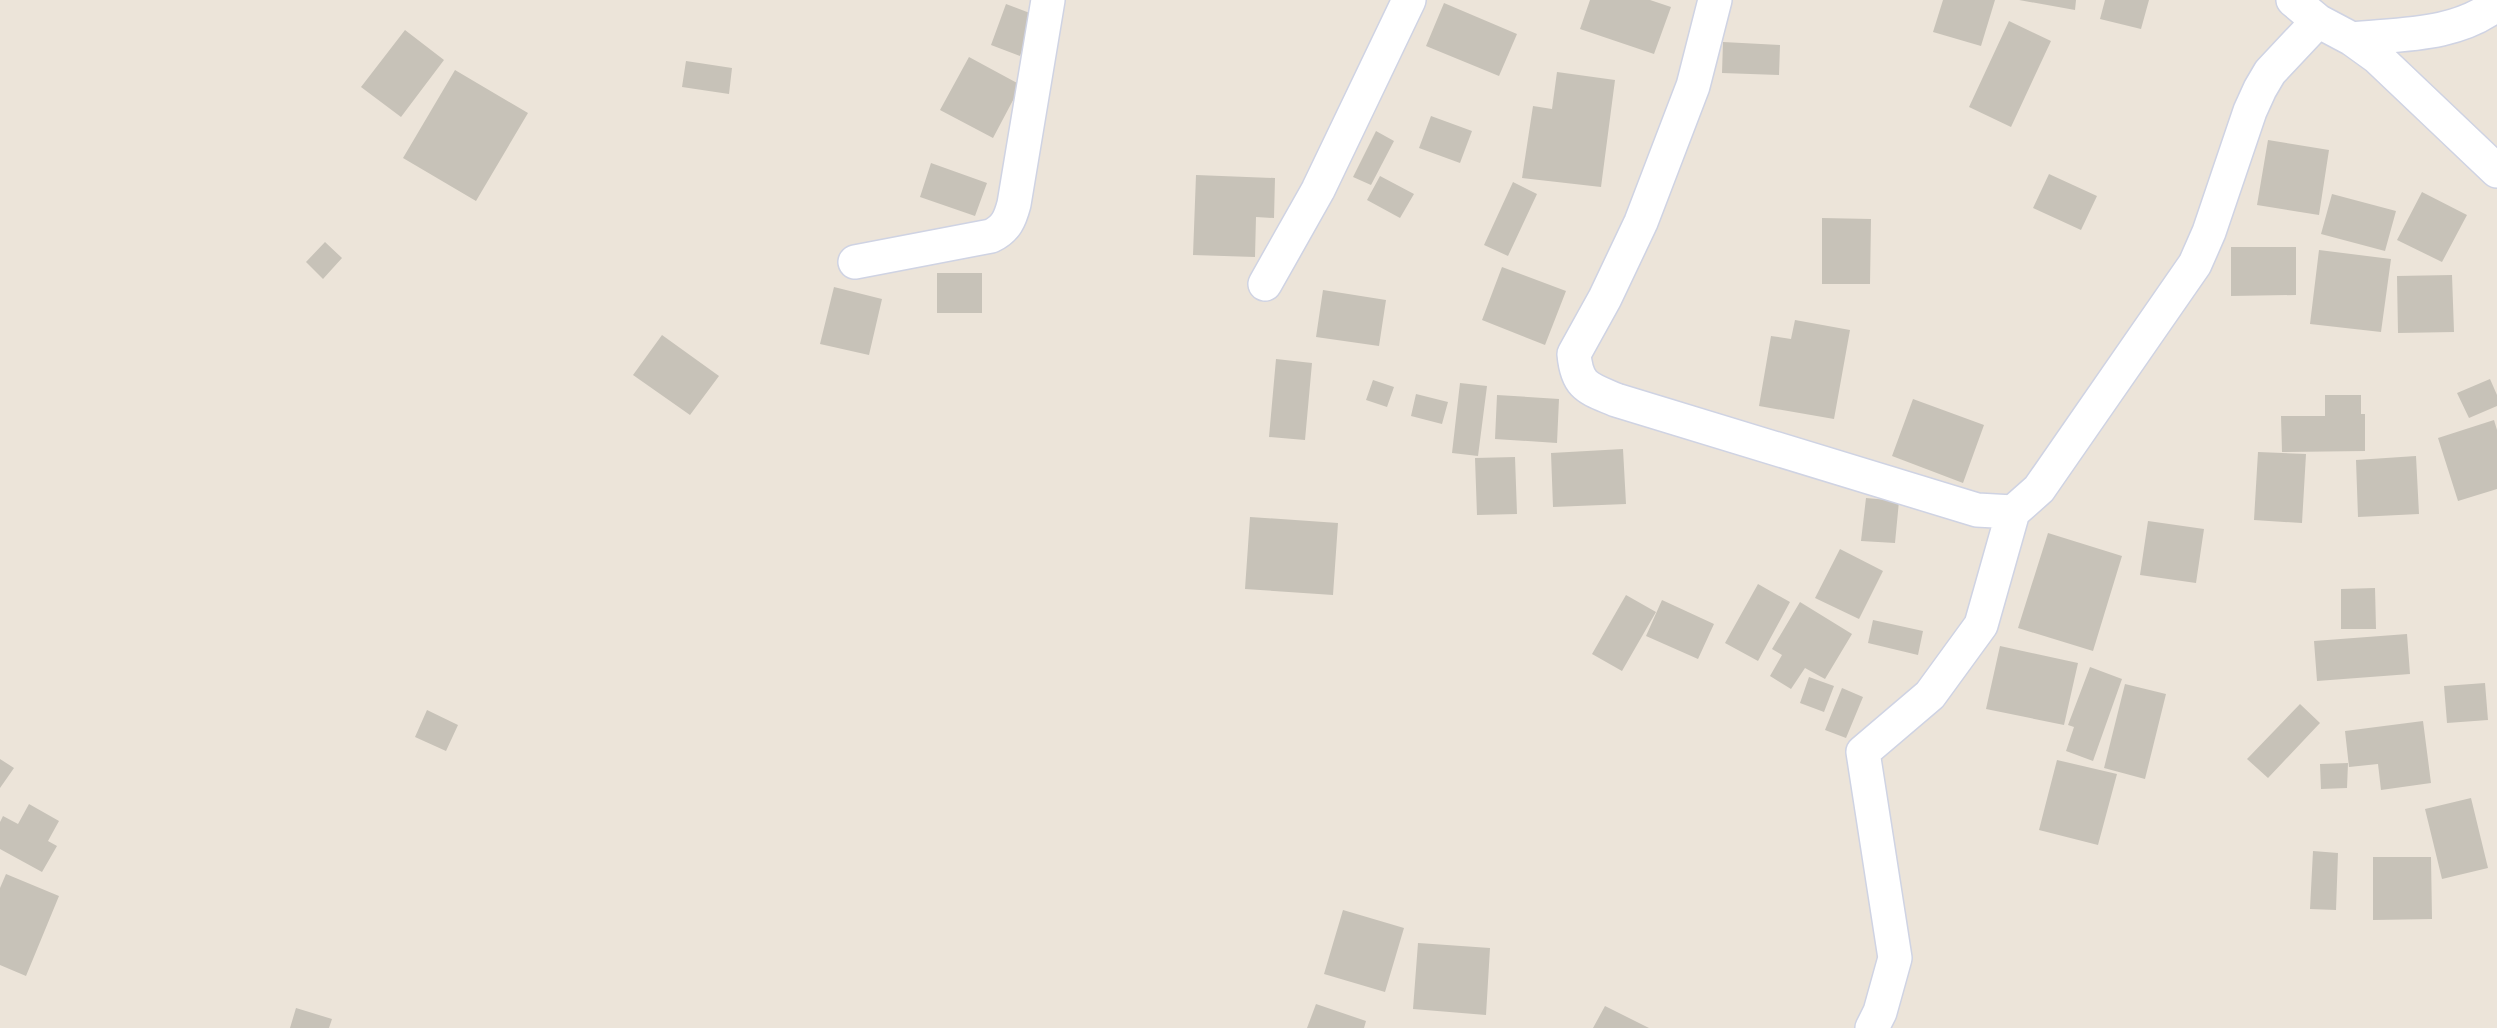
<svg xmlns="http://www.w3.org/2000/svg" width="2497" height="1028" font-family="'Exo 2',sans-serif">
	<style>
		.building { fill: #c7c2b8 }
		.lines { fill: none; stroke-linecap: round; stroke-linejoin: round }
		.street-casing { stroke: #cfd3e3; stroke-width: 36 }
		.street { stroke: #fff; stroke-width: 33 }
	</style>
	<rect width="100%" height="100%" fill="#ece4d9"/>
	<path class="building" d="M1590,0h60l21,7 -17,47 -74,-25z
		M1943,0h52l-14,46 -48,-14z
		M2019,0h57l-1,10z
		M2105,0h44l-8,29 -41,-10z
		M1444,3l73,31 -18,42 -73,-30z
		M1006,4l29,11 -15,41 -29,-11z
		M2009,21l42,20 -40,86 -42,-20z
		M405,30l39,30 -43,57 -40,-30z
		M1723,42l57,3 -1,30 -57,-2z
		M969,57l52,28 -28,53 -53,-28z
		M686,61l46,7 -3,26 -47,-7z
		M455,70l73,43 -52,88 -73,-43z
		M1557,72l58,8 -14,107 -79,-9 11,-72 19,3z
		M1431,116l41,15 -12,32 -41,-15z
		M1376,131l18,10 -23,44 -18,-8z
		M2268,140l61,10 -10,65 -62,-10z
		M931,163l56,20 -12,33 -55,-19z
		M2049,174l48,22 -16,34 -48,-22z
		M1196,175l79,3 -1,40 -18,-1 -1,40 -62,-2z
		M1380,176l34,18 -14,24 -33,-18z
		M1513,182l24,12 -29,62 -24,-11z
		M2422,192l45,23 -25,47 -45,-22z
		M2332,194l64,17 -11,40 -64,-17z
		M1822,218l49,1 -1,65h-48z
		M325,242l17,16 -19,21 -17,-17z
		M2231,247h65v48l-65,1z
		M2319,250l72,9 -10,73 -71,-8z
		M1502,267l64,24 -21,54 -63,-25z
		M937,273h45v40h-45z
		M2452,275l2,57 -56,1 -1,-57z
		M834,287l48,12 -13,56 -49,-11z
		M1323,290l63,10 -7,46 -63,-9z
		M1795,320l55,10 -16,89 -75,-13 12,-70 20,3z
		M662,335l57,41 -29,39 -57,-40z
		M1276,359l36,4 -7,77 -36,-3z
		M2490,379l7,16v11l-28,12 -12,-25z
		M1373,380l21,7 -7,20 -21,-7z
		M1460,383l27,3 -9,70 -26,-3z
		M1416,394l32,8 -6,22 -31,-8z
		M1497,395l62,4 -2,44 -62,-4z
		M2325,395h36v19h4v37l-83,1 -1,-36h44z
		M1913,399l71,26 -21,58 -71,-27z
		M2494,420l3,10v59l-39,12 -20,-63z
		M1623,449l3,55 -73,3 -2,-54z
		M2258,452l48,2 -4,69 -48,-3z
		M2416,456l3,58 -61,3 -2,-57z
		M1515,457l2,57 -40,1 -2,-57z
		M1866,498l33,3 -4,42 -34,-2z
		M1250,517l88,6 -5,72 -88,-6z
		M2148,521l56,8 -8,54 -56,-8z
		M2048,533l74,23 -29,95 -75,-23z
		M1840,549l43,22 -24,48 -44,-21z
		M1758,584l32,18 -32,59 -33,-18z
		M2375,588l1,41h-35v-40z
		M1626,595l30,17 -34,59 -30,-17z
		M1662,600l52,24 -16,35 -52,-23z
		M1800,602l52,32 -27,45 -20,-11 -14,21 -21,-13 12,-21 -10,-6z
		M1873,620l50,11 -5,24 -50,-12z
		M2407,634l3,40 -93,7 -3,-40z
		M2000,646l78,17 -14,62 -78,-16z
		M2090,667l32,12 -29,82 -27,-10 8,-24 -6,-2z
		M1809,677l25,9 -10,26 -24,-9z
		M2485,683l3,37 -41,3 -3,-37z
		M2125,684l41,10 -21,85 -41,-11z
		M1842,688l21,9 -17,41 -21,-8z
		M2300,704l20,19 -52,55 -21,-19z
		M427,710l31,15 -12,26 -31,-14z
		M2423,721l8,62 -50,7 -3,-26 -29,3 -4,-36z
		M0,759l14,9 -14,20z
		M2057,760l60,14 -19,71 -59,-15z
		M2348,763l-1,25 -26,1 -1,-25z
		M2471,798l17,70 -46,11 -17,-70z
		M29,804l30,17 -11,20 9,5 -15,26 -42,-23v-27l3,-6 15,8z
		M2313,851l25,2 -2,57 -26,-1z
		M2373,857h58l1,62 -59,1z
		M6,874l53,22 -33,80 -26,-11v-77z
		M1343,910l61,18 -19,64 -61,-18z
		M1418,943l72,5 -4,67 -73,-6z
		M1316,1004l50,17 -2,7h-57z
		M1605,1006l44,22h-56z
		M296,1008l36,11 -3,9h-39z"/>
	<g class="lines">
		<g class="street-casing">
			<path id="street" d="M1715,0l-22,86 -52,136 -36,76 -31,56c3,33 14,34 42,46l361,110 36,2 26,-23 156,-225 14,-32 41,-121 10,-22 10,-17 48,-51
				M2293,0l25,21 34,18 25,18 120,114
				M2352,39c49,-5 105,-3 145,-35
				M855,262l136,-26c15,-7 19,-17 23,-32l34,-204
				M1265,284l53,-94 91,-190
				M1872,1028l8,-16 15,-54 -32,-206 67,-57 51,-70 32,-113"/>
		</g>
		<use href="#street" class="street"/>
	</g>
</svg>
